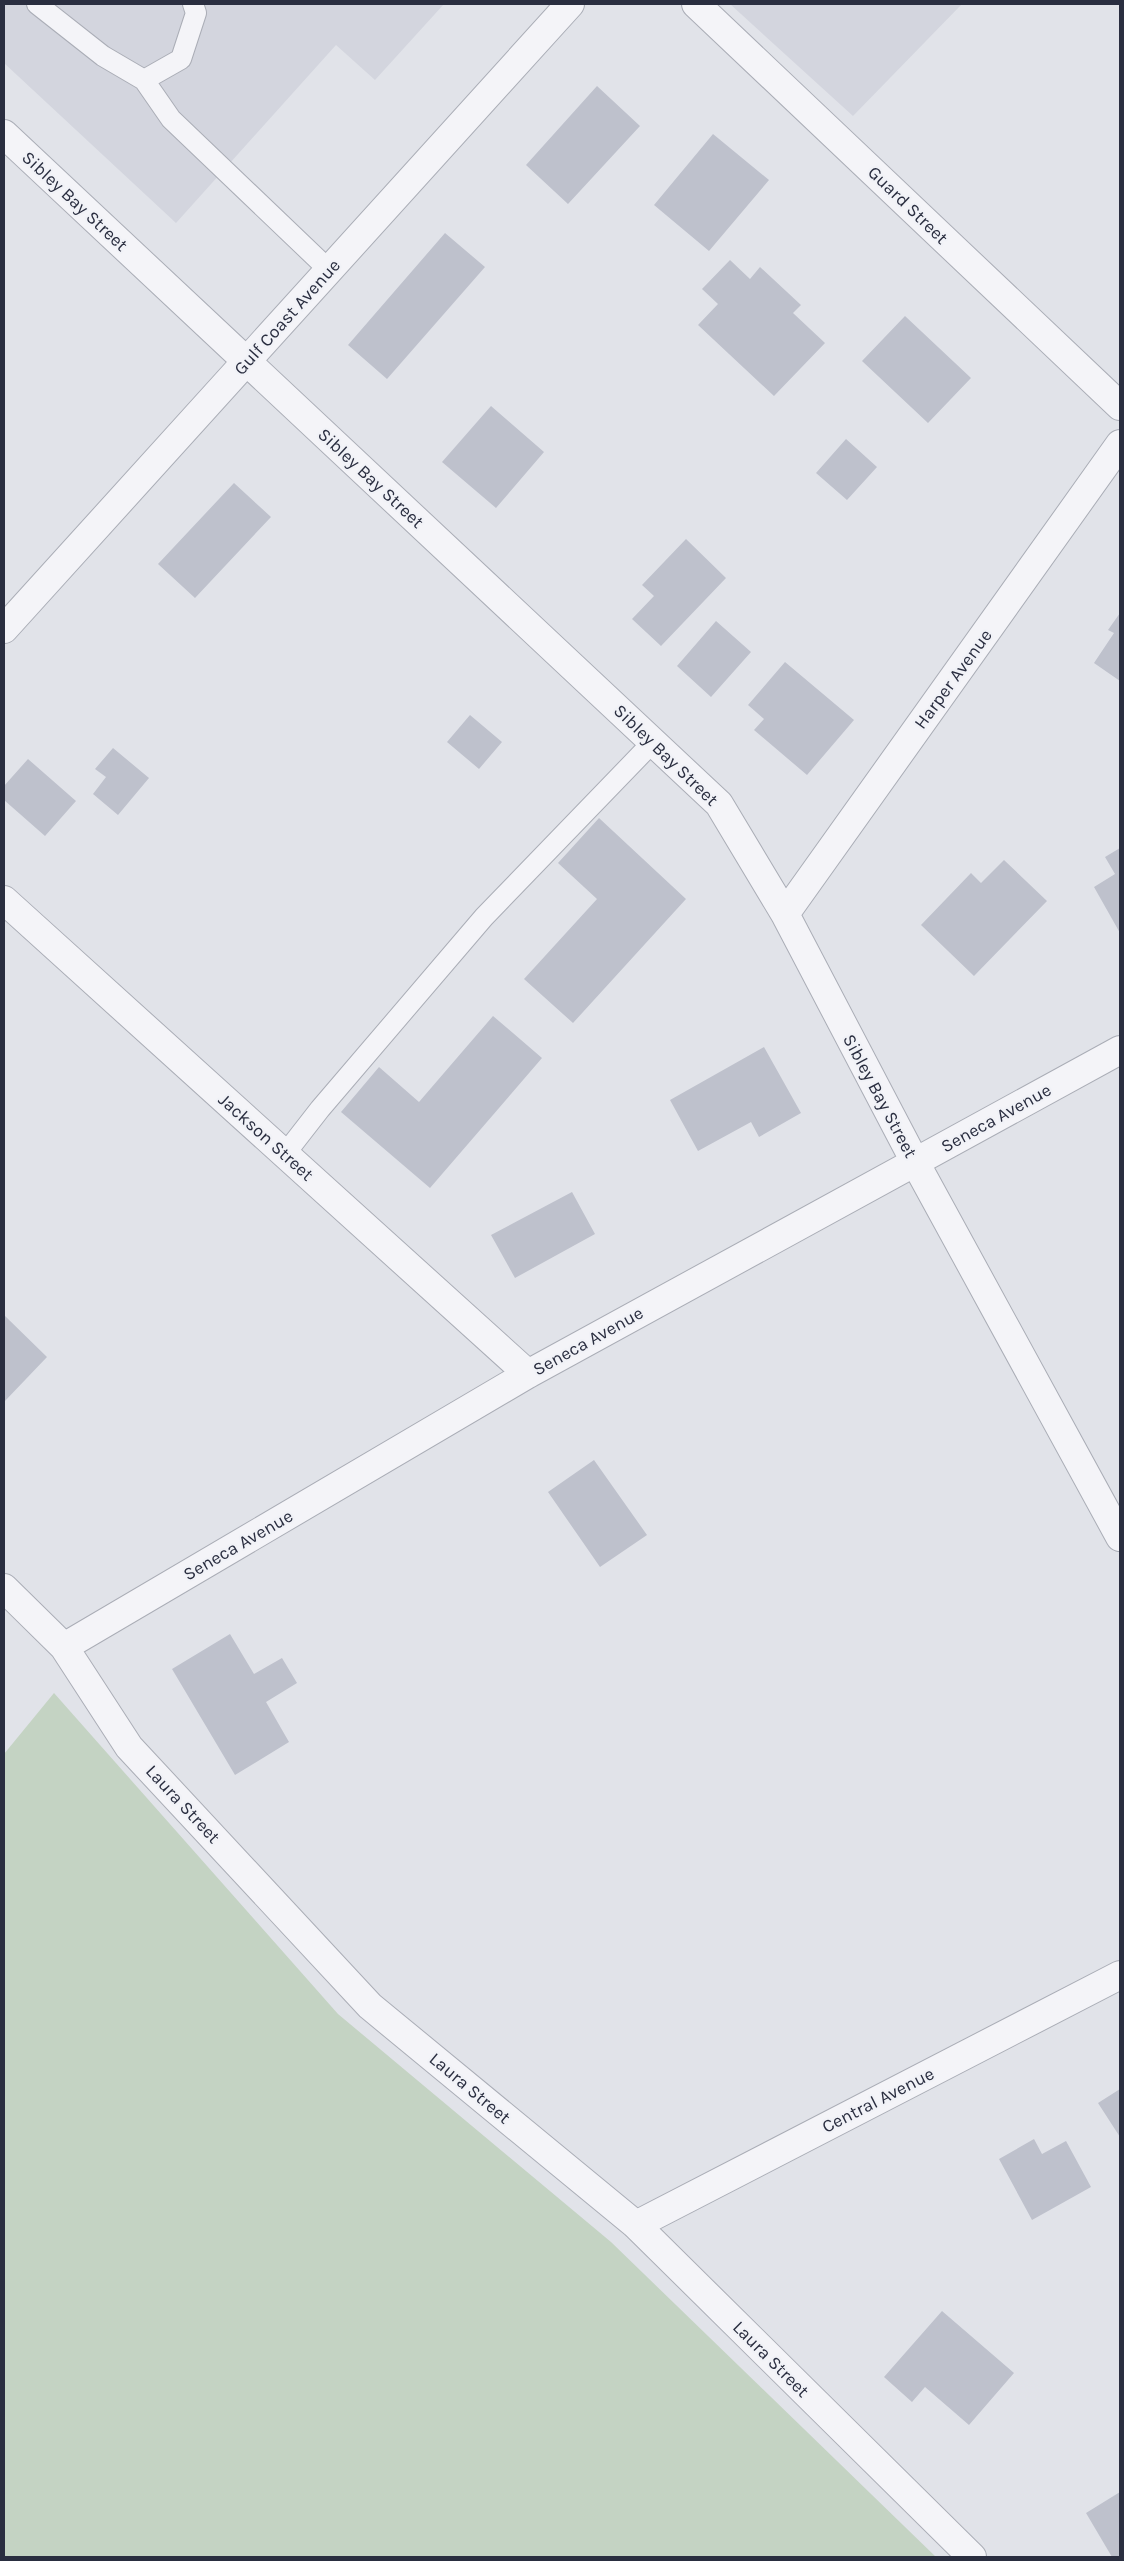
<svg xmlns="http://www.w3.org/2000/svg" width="1124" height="2561" font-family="Karla,sans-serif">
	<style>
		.built { fill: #d3d5de }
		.green { fill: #c4d3c3 }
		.building { fill: #bec1cc }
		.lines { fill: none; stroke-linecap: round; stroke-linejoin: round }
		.service-casing { stroke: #aaadb6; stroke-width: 22 }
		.minor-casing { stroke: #aaadb6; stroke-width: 30 }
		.service { stroke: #f4f4f8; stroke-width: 20 }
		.minor { stroke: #f4f4f8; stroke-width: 28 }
		.labels { text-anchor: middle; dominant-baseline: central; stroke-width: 4.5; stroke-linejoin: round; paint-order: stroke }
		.street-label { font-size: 18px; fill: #2a2e40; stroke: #f1f2f7 }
	</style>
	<rect width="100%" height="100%" fill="#e1e3e9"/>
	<path class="built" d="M4,4h440l-69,76 -39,-35 -160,178 -172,-160z
		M730,4h232l-109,112z"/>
	<path class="green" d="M54,1693l284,321 273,228 325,315h-932v-803z"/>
	<path class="building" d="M597,86l43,40 -72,78 -42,-39z
		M713,134l56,46 -60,71 -55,-46z
		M445,233l40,34 -98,112 -39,-34z
		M730,260l20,19 10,-12 41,38 -8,8 32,30 -51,53 -76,-71 20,-21 -16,-15z
		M905,316l66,62 -43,45 -66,-62z
		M491,406l53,46 -48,56 -54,-46z
		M846,439l31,28 -30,33 -31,-27z
		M234,483l37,34 -76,81 -37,-34z
		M686,539l40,39 -65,68 -29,-27 22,-23 -12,-11z
		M1120,613v68l-26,-18 20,-30 -6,-3z
		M716,621l35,31 -40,45 -34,-31z
		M785,662l69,58 -47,55 -53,-45 10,-11 -16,-14z
		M470,715l32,27 -23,27 -32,-27z
		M113,748l36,30 -31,37 -25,-21 13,-17 -11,-8z
		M28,759l48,42 -31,35 -41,-36v-14z
		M599,818l87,81 -113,124 -49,-44 73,-80 -39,-36z
		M1120,848v85l-26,-46 21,-13 -10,-17z
		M1004,860l43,41 -73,75 -53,-51 50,-52 10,10z
		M493,1016l49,42 -112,130 -89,-76 38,-45 40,35z
		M764,1047l37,66 -42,24 -8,-15 -53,29 -28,-51z
		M572,1192l23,42 -80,44 -24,-43z
		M4,1315l43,42 -43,45z
		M594,1460l53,75 -47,32 -52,-75z
		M230,1634l24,40 28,-16 15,25 -31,19 23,40 -54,33 -63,-106z
		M1120,2089v48l-22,-34z
		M1034,2139l8,15 24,-13 25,46 -59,33 -33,-61z
		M942,2311l72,62 -45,52 -44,-38 -13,15 -28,-25z
		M1120,2492v65h-8l-26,-44z"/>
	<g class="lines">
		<g class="service-casing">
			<path id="service" d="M37,4l66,52 41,24 37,-21 15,-46 -3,-9
				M144,80l27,39 158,151
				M285,1154l35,-45 164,-192 169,-175"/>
		</g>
		<g class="minor-casing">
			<path id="minor" d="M696,4l424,402
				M4,134l715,670 66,110 130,248 205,375
				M4,629l566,-625
				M4,900l524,474
				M785,914l335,-470
				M4,1588l60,59 65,100 241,259 266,219 336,332
				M64,1647l464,-273 592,-324
				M636,2225l484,-250"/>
		</g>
		<use href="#service" class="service"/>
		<use href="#minor" class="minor"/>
	</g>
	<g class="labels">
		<g class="street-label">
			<text transform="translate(75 201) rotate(43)">Sibley Bay Street</text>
			<text transform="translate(908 205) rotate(44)">Guard Street</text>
			<text transform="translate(287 317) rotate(-48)">Gulf Coast Avenue</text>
			<text transform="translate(371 478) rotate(43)">Sibley Bay Street</text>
			<text transform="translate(953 679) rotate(-54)">Harper Avenue</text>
			<text transform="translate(666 755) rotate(44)">Sibley Bay Street</text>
			<text transform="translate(880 1096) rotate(62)">Sibley Bay Street</text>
			<text transform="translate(996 1118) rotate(-29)">Seneca Avenue</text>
			<text transform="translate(266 1137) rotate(42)">Jackson Street</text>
			<text transform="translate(588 1341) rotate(-29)">Seneca Avenue</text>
			<text transform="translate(238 1545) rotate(-30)">Seneca Avenue</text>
			<text transform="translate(183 1804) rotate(47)">Laura Street</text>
			<text transform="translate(470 2088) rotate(40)">Laura Street</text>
			<text transform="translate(878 2100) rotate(-27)">Central Avenue</text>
			<text transform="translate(771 2359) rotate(45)">Laura Street</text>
		</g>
	</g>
	<rect width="1124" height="2561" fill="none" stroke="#2a2e40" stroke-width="10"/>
</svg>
